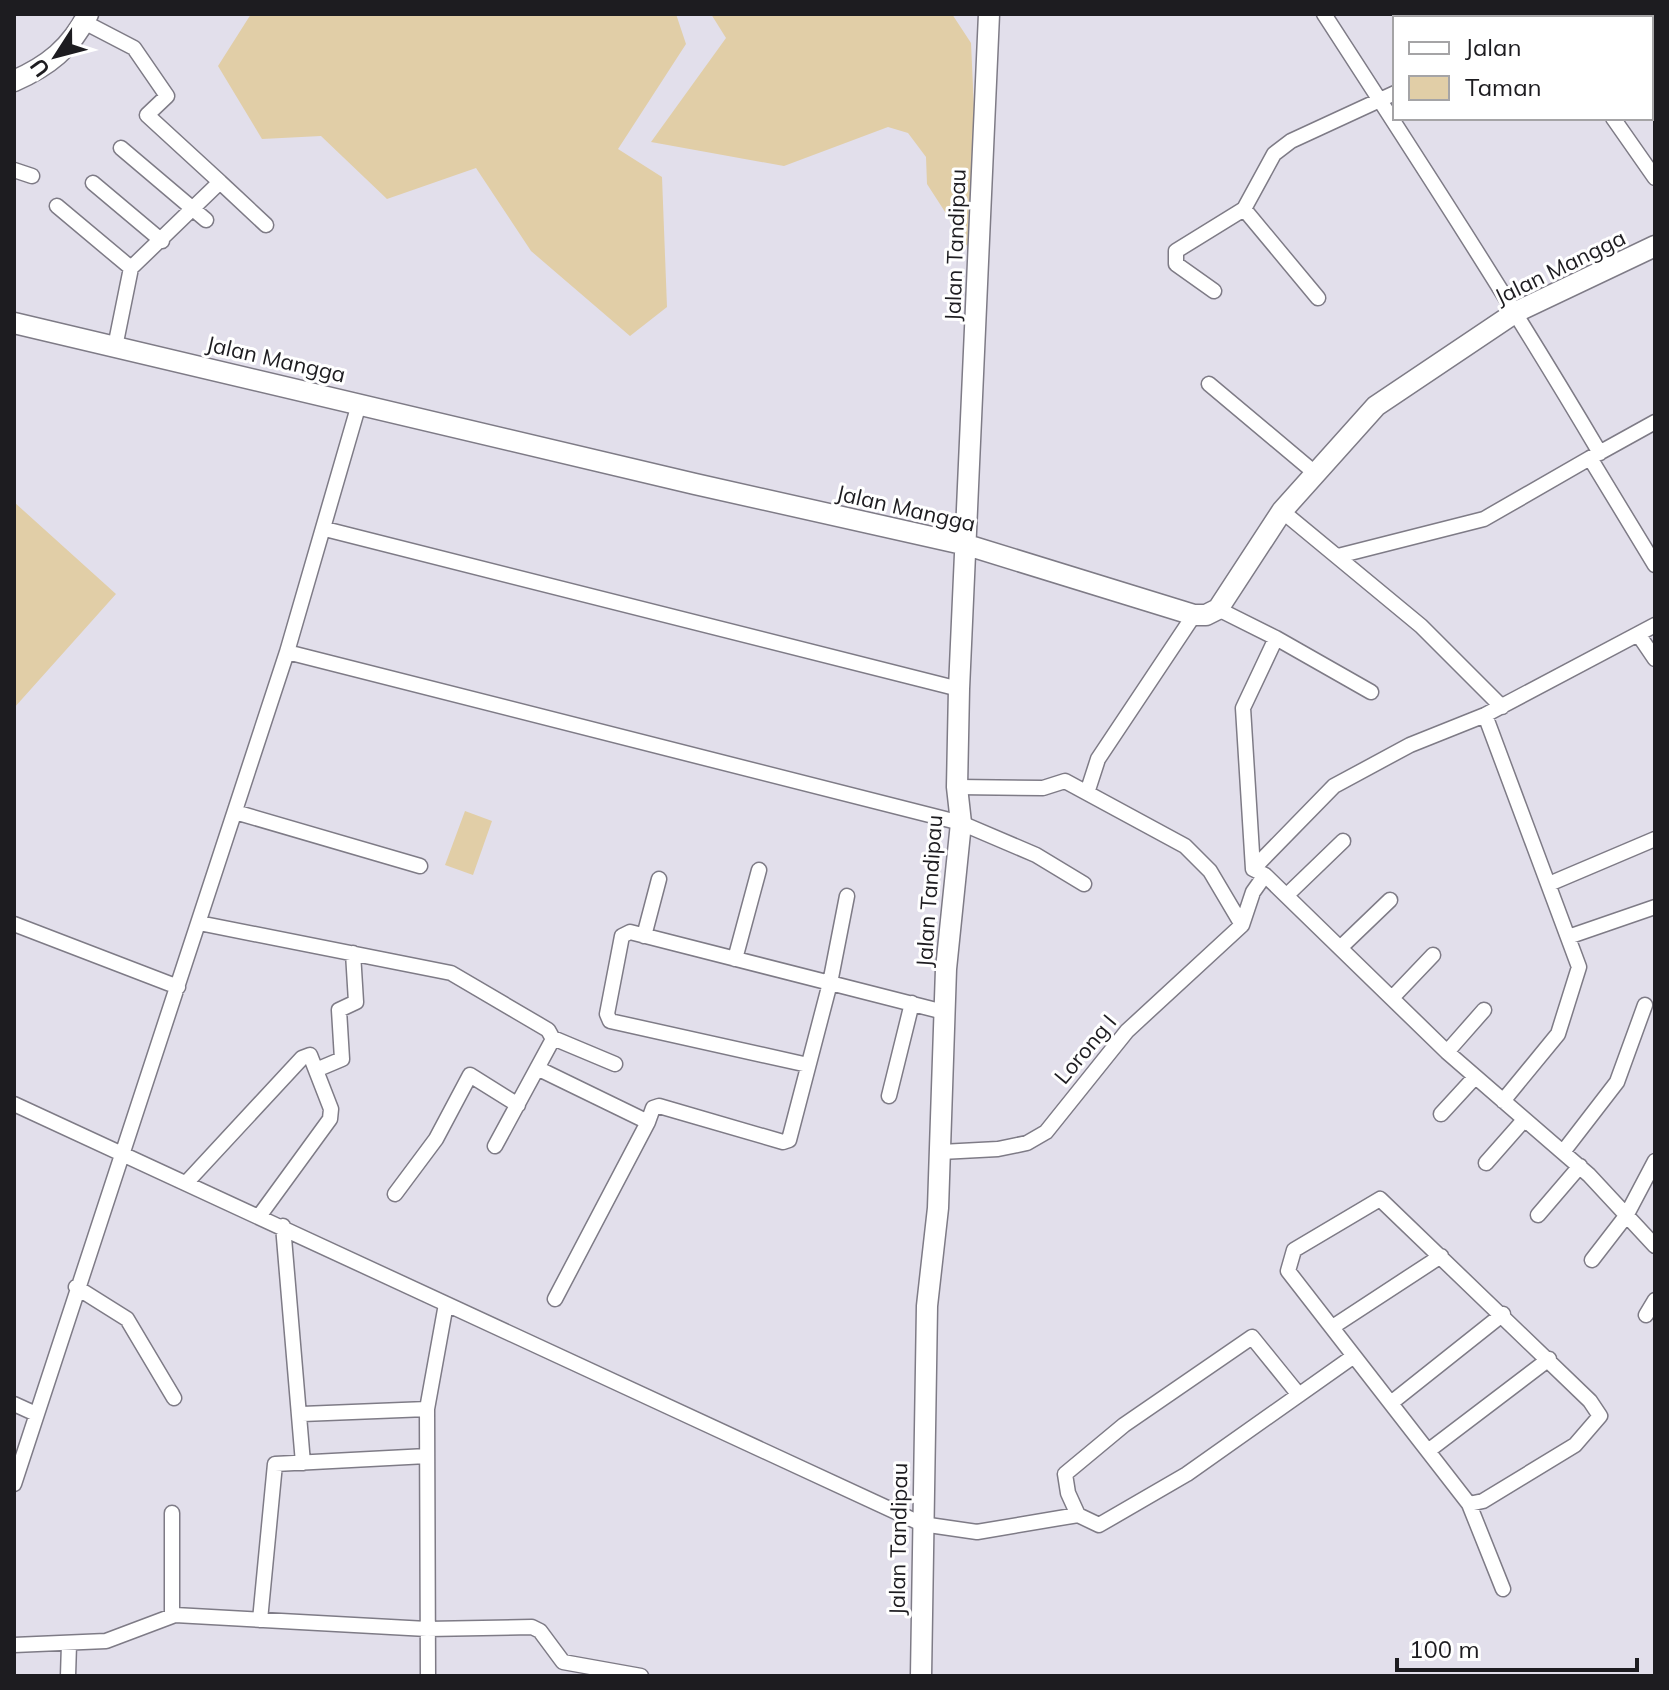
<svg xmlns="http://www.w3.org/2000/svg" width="1669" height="1690" font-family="Mulish,sans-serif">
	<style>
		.green { fill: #e1cea7 }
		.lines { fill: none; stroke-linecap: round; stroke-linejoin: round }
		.street-casing { stroke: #7e7b86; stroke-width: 17 }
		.secondary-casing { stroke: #7e7b86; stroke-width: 23 }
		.street { stroke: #fff; stroke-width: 14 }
		.secondary { stroke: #fff; stroke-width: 20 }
		.labels { text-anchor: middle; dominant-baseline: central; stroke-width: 6; stroke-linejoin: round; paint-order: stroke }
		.street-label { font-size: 22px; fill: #1d1c20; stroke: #fff }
	</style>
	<rect width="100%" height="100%" fill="#e2dfeb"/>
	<path class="green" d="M251,14h425l10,30 -68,105 44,28 5,130 -37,29 -99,-85 -55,-83 -89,31 -66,-63 -59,3 -44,-73z
		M711,14h241l19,29 3,66 -5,140 -42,-65 -1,-27 -18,-24 -20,-6 -104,39 -133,-24 75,-104z
		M14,502l102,92 -102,114z
		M465,811l27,10 -19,54 -28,-10z"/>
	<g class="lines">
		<g class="street-casing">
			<path id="street" d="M1324,14c94,145 188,290 276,439
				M1539,14l3,4
				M1496,18l4,-4
				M84,22l50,26 33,48 -20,19 73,67 -89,86
				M1613,118l42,60
				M121,148l85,72
				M14,170l18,6
				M220,182l46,43
				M93,183l69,58
				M57,206l74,62 -16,79
				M1214,291l-38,-27v-13l68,-42
				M1318,298l-74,-89 30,-55 17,-13 104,-48
				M1209,384l106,89
				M1655,422l-65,36 65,107
				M1282,511l139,115 81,81
				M325,529l634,160
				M1338,556l146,-37 106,-61
				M1218,609l58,29 -33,70 10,161
				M1638,634l17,25
				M1276,638l95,54
				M287,652l674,171 75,32 48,29
				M1485,715l94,252 -21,67 -55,67
				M957,787l86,1 22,-7 120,65 25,25 32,54
				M1087,793l11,-34 96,-144
				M235,812l185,54
				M1265,875l182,177 142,123 66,71
				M1549,884l106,-45
				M1287,895l56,-54
				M199,923l252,50 97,57 5,9 -58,107
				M14,924l164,63
				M644,936l15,-57
				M1568,937l87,-30
				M1340,948l50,-48
				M735,959l24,-89
				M1392,998l41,-43
				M553,1038l62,26
				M1447,1052l37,-42
				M808,1065l-198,-44 -3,-7 15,-78 8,-4 314,80
				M539,1069l109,53 -93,177
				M316,1070l26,-11 -3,-49 17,-8 -3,-49
				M889,1096l23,-93
				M14,1104l908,420 55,8 101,-17 21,10 88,-51 167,-118 115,148 34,85
				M1441,1114l34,-37
				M648,1122l5,-14 6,-2 124,36 6,-2 41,-157 17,-87
				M941,1152l57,-3 29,-6 19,-11 81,-101 115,-106 11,-33 12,-17 -12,-6 81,-83 76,-41 75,-30 170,-90
				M1563,1152l54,-70 28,-77
				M1486,1163l38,-43
				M187,1182l115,-124 8,-3 21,54 -1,10 -70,96
				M395,1194l41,-55 34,-64 48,30
				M1538,1215l42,-49
				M283,1226l20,237
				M1592,1260l34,-44 29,-55
				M76,1287l51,32 47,79
				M1646,1315l9,-15
				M1334,1326l107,-70
				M1354,1356l-66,-85 6,-21 86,-51 210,202 10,15 -25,29 -92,56 -14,3
				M1391,1403l112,-89
				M14,1404l22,10
				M427,1409l19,-105
				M302,1414l125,-5 1,267
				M1428,1451l121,-92
				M14,1484l273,-832 72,-248
				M172,1513v103
				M1078,1515l-10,-22 -3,-19 59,-49 128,-88 47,58
				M260,1620l15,-156 152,-8
				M14,1645l92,-4 69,-26 252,14 105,-2 8,4 23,31 78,14
				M68,1676l1,-32"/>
		</g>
		<g class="secondary-casing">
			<path id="secondary" d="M14,81c34,-15 57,-33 74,-67
				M14,323l681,161 272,61 227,70h12l12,-6 64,-98 94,-105 140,-94 139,-66
				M921,1676l6,-370 11,-98 8,-239 15,-146 -4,-36 2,-98 30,-675"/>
		</g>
		<use href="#street" class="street"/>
		<use href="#secondary" class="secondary"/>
	</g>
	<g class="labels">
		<g class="street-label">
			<text transform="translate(955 245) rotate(-88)">Jalan Tandipau</text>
			<text transform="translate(1560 267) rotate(-26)">Jalan Mangga</text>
			<text transform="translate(276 359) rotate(13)">Jalan Mangga</text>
			<text transform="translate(906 508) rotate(13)">Jalan Mangga</text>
			<text transform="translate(929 891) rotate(-86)">Jalan Tandipau</text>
			<text transform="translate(1085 1049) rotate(-50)">Lorong I</text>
			<text transform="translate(898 1539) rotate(-89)">Jalan Tandipau</text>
		</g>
	</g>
	<rect width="1669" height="1690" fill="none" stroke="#1d1c20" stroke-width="32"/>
	<rect x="1393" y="16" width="260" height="104" fill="#ffffff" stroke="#a5a4a6" stroke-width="2"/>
	<rect x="1409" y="42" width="40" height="12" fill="#ffffff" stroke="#a5a4a6" stroke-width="2"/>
	<text x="1465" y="56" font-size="24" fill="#1d1c20">Jalan</text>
	<rect x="1409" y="76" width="40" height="24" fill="#e1cea7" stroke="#a5a4a6" stroke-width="2"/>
	<text x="1465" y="96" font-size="24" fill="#1d1c20">Taman</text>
	<g transform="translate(56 56) rotate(234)" stroke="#ffffff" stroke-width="6" paint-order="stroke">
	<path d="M0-6L14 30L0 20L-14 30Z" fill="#1d1c20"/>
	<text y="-12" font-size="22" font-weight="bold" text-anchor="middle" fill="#1d1c20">U</text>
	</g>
	<path d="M1397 1658v12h240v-12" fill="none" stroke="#1d1c20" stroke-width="4"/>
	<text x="1409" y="1658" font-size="24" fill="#1d1c20" stroke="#ffffff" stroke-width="6" paint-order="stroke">100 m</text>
</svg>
